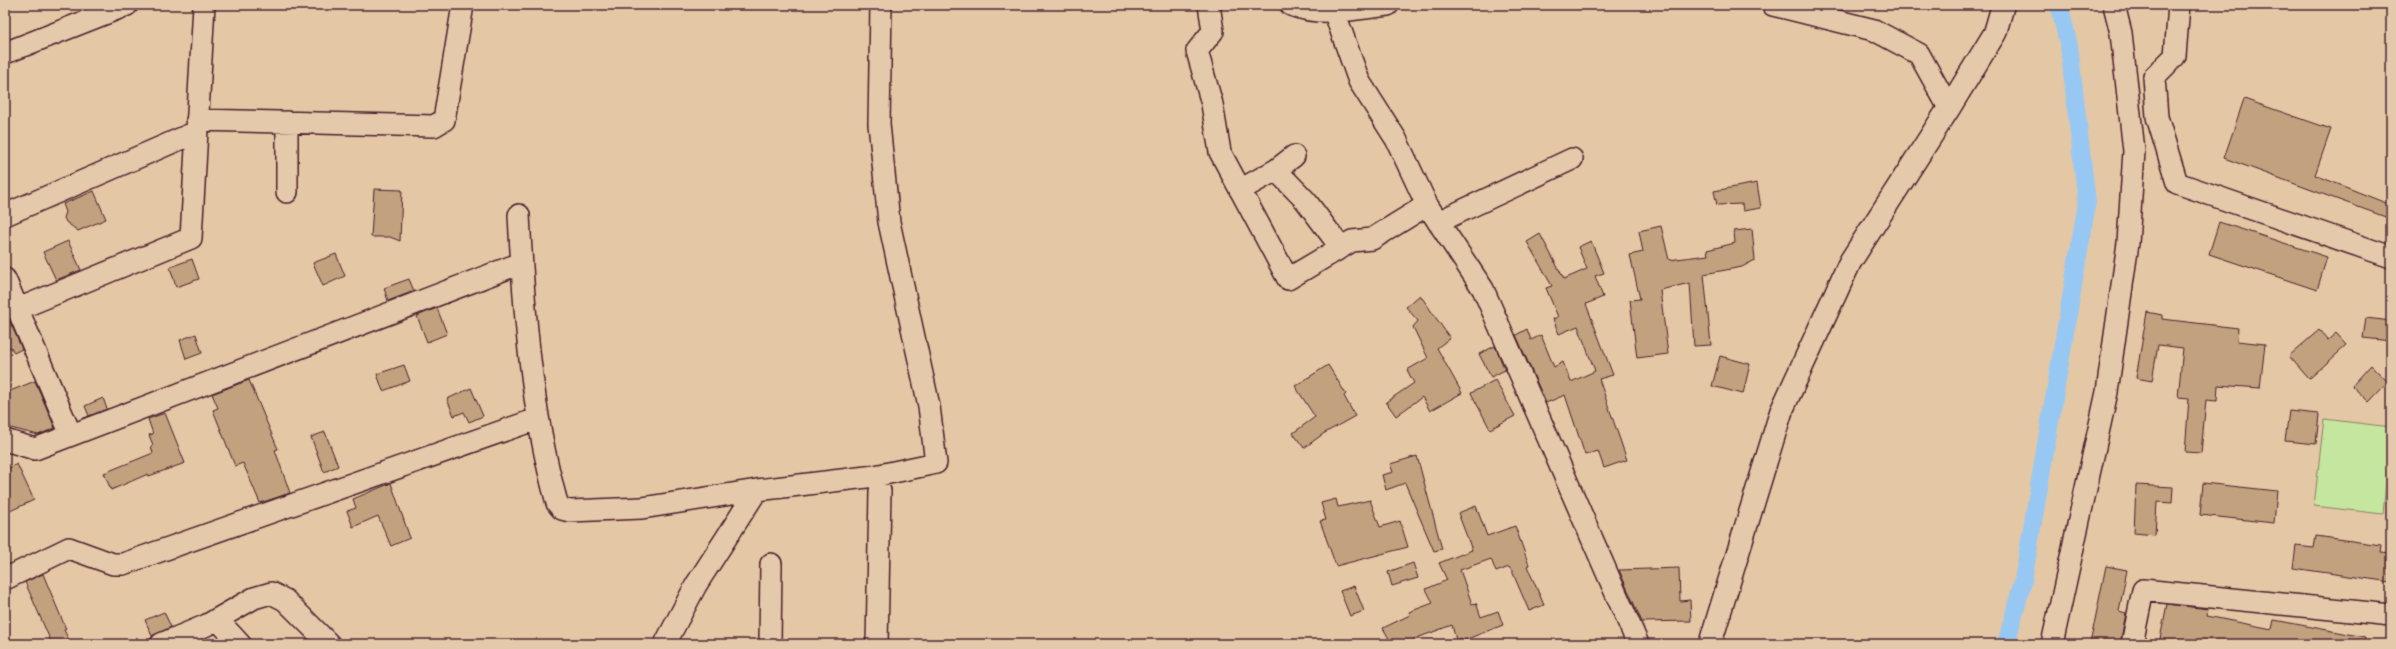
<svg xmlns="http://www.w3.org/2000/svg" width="2396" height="649" font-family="Kalam,sans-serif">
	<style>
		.green { fill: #c5e69f; stroke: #888265 }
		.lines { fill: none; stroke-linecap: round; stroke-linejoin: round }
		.canal { stroke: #96c8f3; stroke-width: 18 }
		.building { fill: #c2a17f; stroke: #4a1f2b }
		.minor-casing { stroke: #4a1f2b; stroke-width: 24 }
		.major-casing { stroke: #4a1f2b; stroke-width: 25 }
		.minor { stroke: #e4c9ab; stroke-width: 21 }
		.major { stroke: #e4c9ab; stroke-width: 22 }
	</style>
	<rect width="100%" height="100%" fill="#e4c8a5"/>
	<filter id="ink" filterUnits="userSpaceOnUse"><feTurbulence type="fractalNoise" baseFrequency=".025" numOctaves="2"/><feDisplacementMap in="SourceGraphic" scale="8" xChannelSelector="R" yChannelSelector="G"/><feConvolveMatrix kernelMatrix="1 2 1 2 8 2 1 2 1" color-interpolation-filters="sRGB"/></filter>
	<g filter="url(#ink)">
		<path class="green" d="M2324,419l67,8 -8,87 -69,-8z"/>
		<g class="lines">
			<path class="canal" d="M2006,644l17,-63 64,-378 -18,-157 -10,-41"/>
		</g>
		<path class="building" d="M2244,99l87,30 -16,46 76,30v14l-167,-61z
			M1757,183l4,25 -18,3 -1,-7 -25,1 -3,-14z
			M374,189l28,1 -2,51 -10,-4h-19z
			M94,191l12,28 -28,12 -12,-9 -2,-4 2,-6 -3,-8z
			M2219,222l108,35 -10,33 -108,-36z
			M1661,226l8,34 39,-5 -1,-5 28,-7 -1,-12 18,-2 3,31 -13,7 -38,7 7,71 -17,1 -4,-63 -30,7 8,64 -31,4 -7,-58 10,-1 -10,-44 13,-3 -4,-21z
			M1540,234l24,45 23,-10 -9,-22 13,-6 13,32 -9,3 8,21 -17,7 27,71 -14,4 28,81 -23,8 -6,-17 -13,4 -20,-60 -19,8 -30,-68 11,-6 4,11 10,-5 13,32 9,-5 8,20 24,-11 -17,-45 -19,8 -6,-15 5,-2 -12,-29 6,-2 -25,-44z
			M68,241l13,29 -25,10 -13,-28z
			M336,254l9,22 -22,10 -10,-23z
			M192,259l7,20 -23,8 -6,-20z
			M409,279l5,12 -26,10 -4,-13z
			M1420,295l30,43 -13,10 25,45 -32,18 -8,-14 -26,19 -10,-14 28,-19 -7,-13 21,-12 -15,-31 5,-6 -12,-14z
			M437,308l10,26 -20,8 -10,-26z
			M2147,312l15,3v4l76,9 -1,13 28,3 -5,44 -42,-3 -1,16 -11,-1 -5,53 -16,-1 4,-54 -11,-1 5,-49 -25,-3 -6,36 -16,-3z
			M2366,318l25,3v20l-28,-3z
			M10,322l12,27 -8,4 -3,-6 -6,3v-26z
			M2319,330l9,10 8,-7 11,12 -38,34 -20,-23z
			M196,334l6,19 -16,6 -6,-19z
			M1495,346l10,24 -14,7 -12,-23z
			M1720,356l30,8 -7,30 -31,-8z
			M404,365l6,16 -27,10 -6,-17z
			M1328,365l18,29 -2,2 11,20 -32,18 -19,14 -11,-15 22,-16 -20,-31z
			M2371,365l17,17 -19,20 -17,-16z
			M249,380l29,69 -3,1 15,43 -30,10 -17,-40 -8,3 -22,-56 5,-2 -6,-14z
			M1495,380l20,36 -25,13 -19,-36z
			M35,381l20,47 -17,7 -27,-7 -6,-16v-19z
			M471,388l12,28 -14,6 -5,-10 -10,4 -7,-17z
			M103,398l4,11 -18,7 -4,-10z
			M2289,411l30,3 -3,30 -31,-3z
			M165,413l20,50 -36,13 -1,-2 -37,16 -7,-17 49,-20 -2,-7 2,-1 -4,-10 4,-1 -5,-15z
			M325,432l13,34 -14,6 -13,-35z
			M1417,456l25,93 -8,2 -29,-68 -19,7 -4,-15 11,-3 -3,-8z
			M17,464l17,36 -24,11 -5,-10v-31z
			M391,483l19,55 -19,8 -13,-30 -25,11 -6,-16 9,-3 -3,-9z
			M2203,483l74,8 -3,32 -74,-8z
			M2136,485l37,2 -1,16 -15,-1 -2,33 -21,-2z
			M1336,499l2,8 32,-7 10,27 20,-6 8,26 -72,19 -16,-45 6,-1 -5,-17z
			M1476,506l11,30 28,-10 14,39 -2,1 17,39 -15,6 -17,-40 -3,-4 -13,5 -5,-13 -31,11 12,34 4,-1 5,14 17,-6 5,14 -41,16 -1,-3 -5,2 -4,-15 -38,14 2,5h-24l-9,-16 27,-13 -1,-3 24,-9 -7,-14 21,-9 -8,-17 33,-13 -14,-37z
			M2316,536l65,9 -1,7 11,1v29l-98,-14 3,-22 18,2z
			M1413,563l5,15 -26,8 -4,-14z
			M2106,566l21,4 -8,41 7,2 -6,31h-30z
			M1679,568l1,33 10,-1 1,21 -49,1 -23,-52z
			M43,574l23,55 -2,1 7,14h-19l-27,-62z
			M1354,586l10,25 -14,5 -10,-25z
			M2167,604l41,5 -1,7 65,13 2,-9 91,17 -1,7h-205z
			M164,612l7,15 -19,9 -7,-16z"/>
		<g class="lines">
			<g class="minor-casing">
				<path id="minor" d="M1209,5l4,26 -16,20 15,53 8,48 68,127 64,-38 20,-2 55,-34
					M1291,5c30,12 66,4 97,0
					M1773,5l101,25 45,24 30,54
					M2179,5l-4,51 -21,21 3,40 20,66 214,74
					M1334,11l25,70 37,58 31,66 56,84 155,355
					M5,53l122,-48
					M197,120l237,6 10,-6 19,-115
					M287,122v70
					M1276,170l30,31 35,47
					M1240,190l36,-20 18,-14
					M5,215l191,-83
					M519,215c5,97 12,195 38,288l5,6 8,2 72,-3 115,-18 118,-14 61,-13 -7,-57 -40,-184 -10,-98 2,-119
					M1438,222l134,-63
					M5,279l66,156
					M18,309l173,-71 13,-233
					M5,440l30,9 486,-186
					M5,579l64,-31 44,16h10l414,-145
					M217,619l23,25
					M161,644l46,-19 47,-27 17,-5 14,7 44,44
					M665,644l31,-59 61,-95
					M770,644l1,-80
					M877,644l3,-153
					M2052,644l55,-252 21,-149 6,-92 -13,-118 -7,-28
					M2132,644l11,-54 248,25"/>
			</g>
			<g class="major-casing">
				<path id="major" d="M1710,644l71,-232 69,-150 99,-154 46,-75 8,-28"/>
			</g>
			<use href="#minor" class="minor"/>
			<use href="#major" class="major"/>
		</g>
	</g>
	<rect width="2396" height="649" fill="none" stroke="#e4c9ab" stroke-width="20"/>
	<rect x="10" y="10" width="2376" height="629" fill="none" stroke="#4a1f2b" stroke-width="1.5" filter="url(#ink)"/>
</svg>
